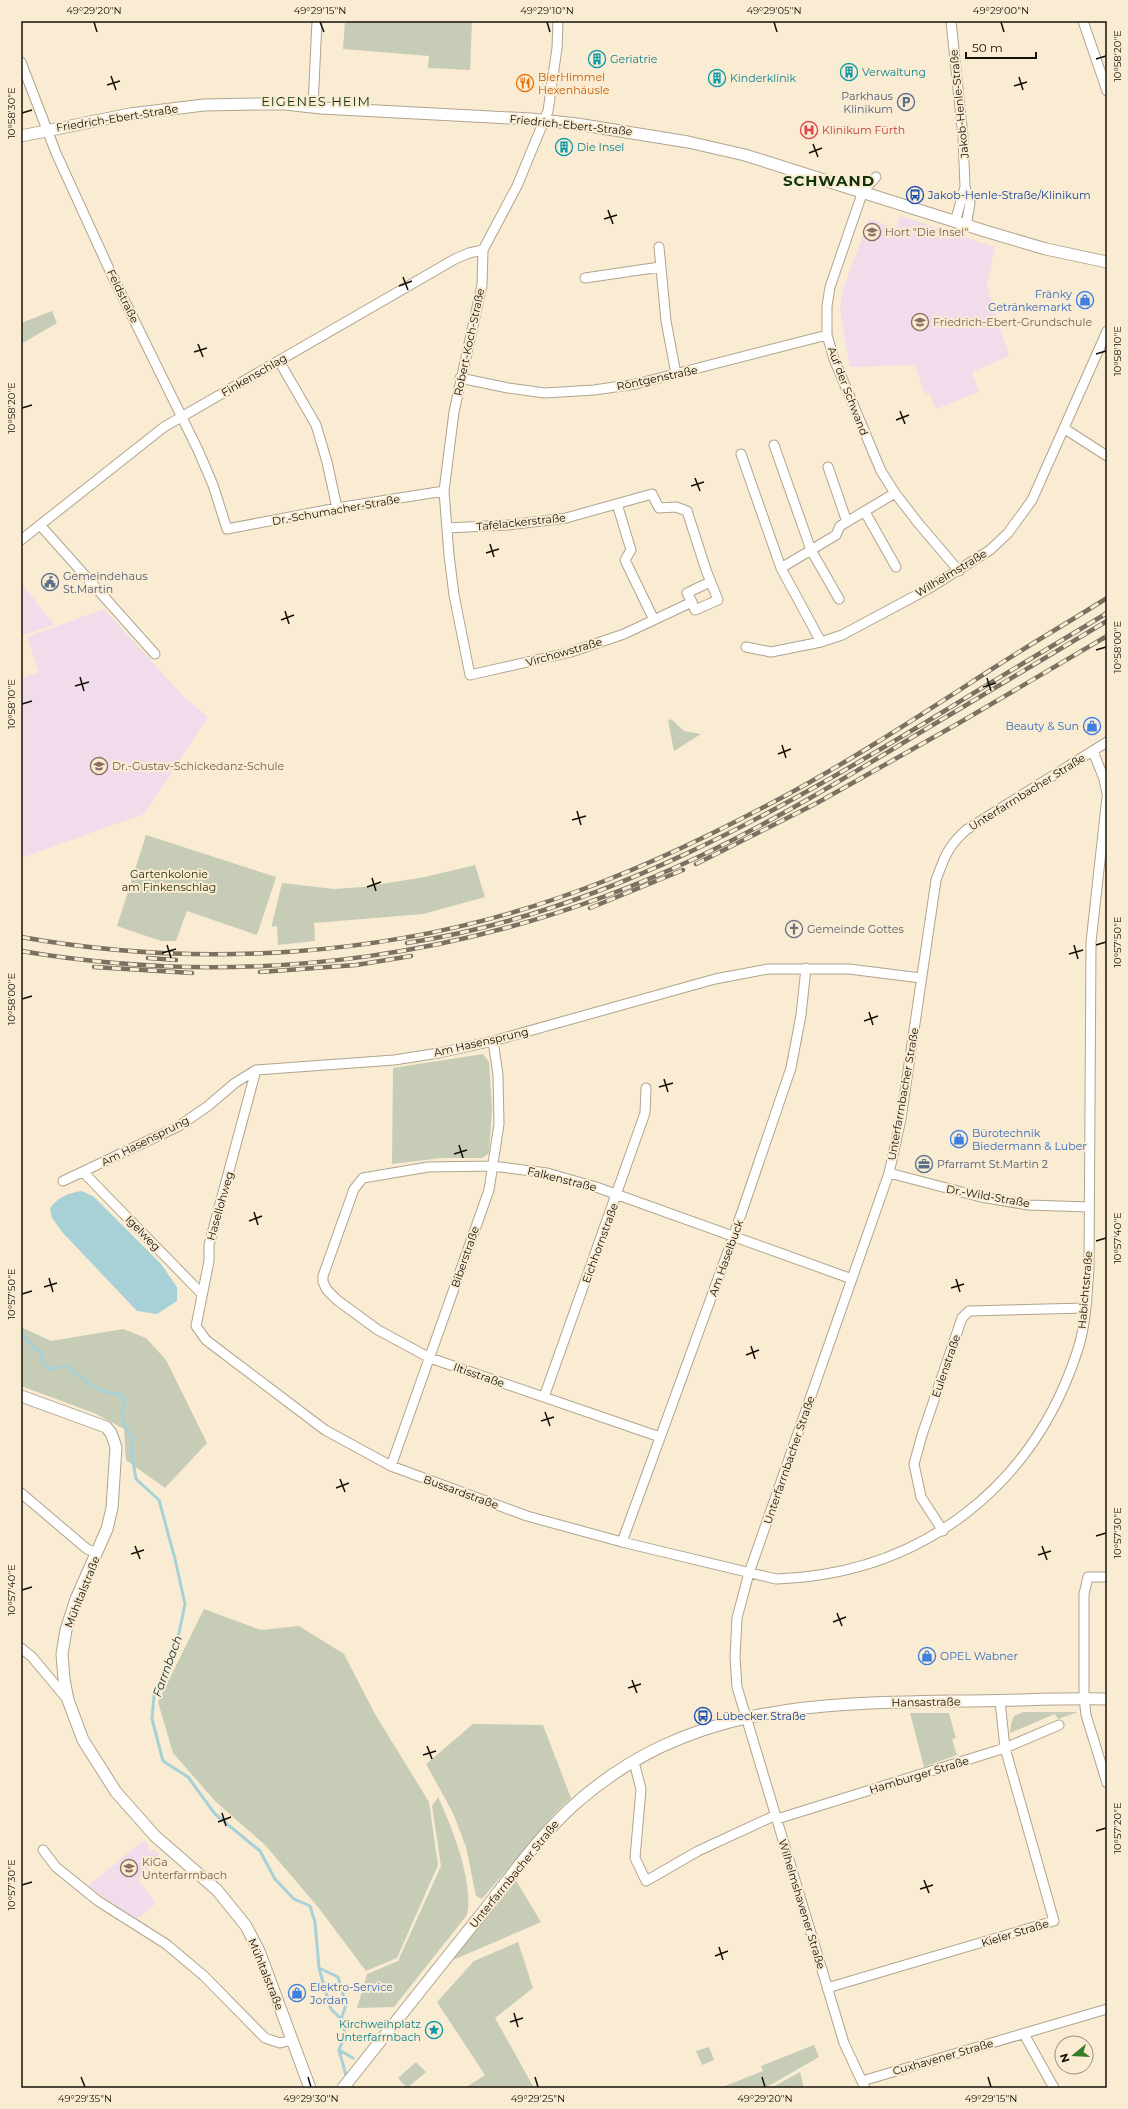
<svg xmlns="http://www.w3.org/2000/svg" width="1128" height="2109" font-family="Montserrat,sans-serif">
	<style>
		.education { fill: #f1dceb }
		.green { fill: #c7ccb7 }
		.water { fill: #a7d1d7 }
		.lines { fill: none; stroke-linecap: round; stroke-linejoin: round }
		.stream { stroke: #a7d1d7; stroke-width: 3 }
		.minor-casing { stroke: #b0a48d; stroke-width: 11 }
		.tertiary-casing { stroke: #b0a48d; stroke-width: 13 }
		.minor { stroke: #fff; stroke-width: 9 }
		.tertiary { stroke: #fff; stroke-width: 11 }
		.rail-casing { stroke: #797161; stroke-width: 4.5 }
		.rail { stroke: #f9ecd3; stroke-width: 3; stroke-dasharray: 9; stroke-linecap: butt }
		.ticks { fill: none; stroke: #140f07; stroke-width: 1.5 }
		.labels { text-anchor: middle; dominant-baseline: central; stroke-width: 4; stroke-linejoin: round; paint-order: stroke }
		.culture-label { font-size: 11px; fill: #0d838f; stroke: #f9ecd3; text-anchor: start }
		.food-label { font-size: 11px; fill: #c56008; stroke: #f9ecd3; text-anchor: start }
		.service-label { font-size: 11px; fill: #4e5e75; stroke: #f9ecd3; text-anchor: start }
		.street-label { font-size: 11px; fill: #140f07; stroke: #f9ecd3 }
		.health-label { font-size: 11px; fill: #be3a42; stroke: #f9ecd3; text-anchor: start }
		.transit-label { font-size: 11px; fill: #164399; stroke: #f9ecd3; text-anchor: start }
		.education-label { font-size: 11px; fill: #785e54; stroke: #f9ecd3; text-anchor: start }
		.shop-label { font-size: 11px; fill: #366cbe; stroke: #f9ecd3; text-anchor: start }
		.park-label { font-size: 11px; fill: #293008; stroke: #f9ecd3 }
		.worship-label { font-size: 11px; fill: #5b616d; stroke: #f9ecd3; text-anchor: start }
		.water-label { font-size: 12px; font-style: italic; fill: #0a3439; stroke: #f9ecd3 }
		.quarter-label { font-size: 13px; letter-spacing: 1px; fill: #103308; stroke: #f9ecd3 }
		.district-label { font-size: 15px; font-weight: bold; letter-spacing: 1px; fill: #103308; stroke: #f9ecd3 }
		.neatline { fill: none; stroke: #140f07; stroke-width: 1.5 }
		.ticks-label { font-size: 10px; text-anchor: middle; fill: #140f07 }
	</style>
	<rect width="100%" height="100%" fill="#f9ecd3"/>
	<path class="education" d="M901,216l94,31 -8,38 22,71 -37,16 7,20 -43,17 -7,-16 -4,1 -10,-29 -65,2 -6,-32 -4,-27 2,-16 27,-73 27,10z
		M21,582l33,43 -33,11z
		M104,609l80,88 24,20 -64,97 -123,44v-180l18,-6 -12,-35z
		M144,1840l4,5 -1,3 4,3 2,-2 6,6 -21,25 18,23 -20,17 -48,-34z"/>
	<path class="green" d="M345,21h127l-2,49 -42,-2 1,-12 -86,-7z
		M52,311l5,12 -36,21v-21z
		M671,719l13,12 17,3 -27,17 -6,-30z
		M146,835l130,42 -19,58 -70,-24 -11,30h-15l-44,-15z
		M475,865l10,32 -62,17 -109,9 1,18 -37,4 -1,-19 -5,1v-3l10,-41 52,6 29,-2 62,-10z
		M483,1054l6,8 3,47 -3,44 -7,5h-40l-50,6 1,-96z
		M21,1327l30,14 72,-12 23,9 20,22 41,83 -42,45 -39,-28 -2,-31 -30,-16 -73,-27z
		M204,1609l57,21 38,-4 45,28 31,60 54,88 9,63 -41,93 -31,13 -48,-64 -53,-62 -50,-44 -42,-48 -15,-51z
		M1023,1712h55l-20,7 -3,-5 -45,19 1,-9 3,-8z
		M910,1713h39l7,25 -4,1 5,16 -33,12z
		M473,1724l70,1 28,73 -16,15 -73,86 -6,-3 -10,-49 -13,-34 -27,-49z
		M438,1797c14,30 36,85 29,118l-73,92 -37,1 10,-34 31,-13 43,-95 -9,-60z
		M515,1879l26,43 -88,38z
		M518,1942l15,46 -38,30 39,70h-69l20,-13 -48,-73 37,-41z
		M814,2045l5,12 -54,31h-45l43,-17 -2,-5z
		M709,2047l5,13 -12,5 -6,-14z
		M416,2062l10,10 -19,16 -9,-10z
		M800,2072l4,16h-33z"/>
	<path class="water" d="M82,1191l12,6 67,67 16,23v14l-20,13 -20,-3 -74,-78 -11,-15 -2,-10c8,-11 19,-15 32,-17z"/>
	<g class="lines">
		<path class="stream" d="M21,1332l11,14 9,6 1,9 8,8 16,-3c23,16 26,24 55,29l4,6c-6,18 -2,23 8,38l-2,11 5,29 23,21 16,59 10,45 -8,39 -23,53 -2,23 11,42 25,16 27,37 45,37 15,28 19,20 16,7 5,16 4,46 5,18 7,23 10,10 4,15 -6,16 8,29
			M319,1968l19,9 8,28 -5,14
			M339,2050l14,8"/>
		<g class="minor-casing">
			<path id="minor" d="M558,21l-1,27 -9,63 -31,75 -34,64 -1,35 -28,127 -10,79 5,64 5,40 16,80 101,-23 53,-18 68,-32 -5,-9 23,-11
				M951,21l12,116 2,50 5,16 -4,23
				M1083,21l24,70
				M21,62l35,91 54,118 88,179 15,35 14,44 110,-21 107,-17
				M313,106l4,-85
				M876,177l-13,14 -33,96 -3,19v29l7,24 47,112 14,22 24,31 40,47
				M955,222l10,-35
				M659,247l7,74 10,53
				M585,278l75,-11
				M279,361l37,64 11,37 10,46
				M460,378l48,10 37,5 49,-3 42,-6 191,-49
				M1065,429l42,27
				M774,445l37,105 28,49
				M741,454l40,114 40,74
				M828,467l19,55
				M617,504l14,46 -6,10 29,60
				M865,512l31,55
				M40,525l115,129
				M447,528l61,-3 58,-7 86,-24 7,14 17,-1 11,4 19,59 12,30 -23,10 -3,-8
				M21,540l143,-113 291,-168 14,-6 14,-3
				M781,568l55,-33 4,-9 55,-33
				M746,647l25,5 50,-10 21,-7 86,-46 62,-39 18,-17 24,-33 75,-169
				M1093,751l11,28 3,15
				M256,1070l-47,175v16l-13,65 10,14 119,90 66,36 136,50 95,26 154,37c145,-5 258,-92 302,-230 8,-25 9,-54 11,-81l2,-326 16,-145
				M83,1172l119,122
				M889,1173l92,24 47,8 61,2
				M63,1181l116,-55 29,-20 27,-23 21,-13 138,-10 45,-7 54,-12 222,-62 53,-10h81l72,9
				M544,1397l101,-284 1,-25
				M660,1437l-230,-79 -52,-28 -41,-30 -10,-10 -4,-8v-6l31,-87 9,-11 65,-11 65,-1 54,7 49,14 256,92
				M391,1466l98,-276 10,-66 -1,-49 -5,-34
				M21,1493l66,56 10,4
				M943,1531l-22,-34 -7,-33 8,-29 40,-117 7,-7 116,-3
				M622,1542l112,-307 57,-167 10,-53 5,-47
				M1107,1577h-19l-4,17v104l2,17 21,68
				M21,1648l11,9 36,43
				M634,1762l7,27 -6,69 11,23 52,-30 78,-36
				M777,1819l228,-71 54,-23
				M43,1850l13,17 42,34 68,43 38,32 61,62 15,5 12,-3
				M827,1988l227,-67 -49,-173 -5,-47
				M1024,2034l30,54
				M862,2081l245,-72
				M865,2088l-21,-45 -107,-356 -2,-30 2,-39 12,-45 140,-400 12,-54 35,-239c8,-22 12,-34 30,-50l141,-88"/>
		</g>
		<g class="tertiary-casing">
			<path id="tertiary" d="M21,136l109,-22 74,-9 54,-1h27l36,4 210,11 46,5 111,18 57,13 240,76 61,18 61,13
				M21,1396l85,31 5,6 5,14 -4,61 -5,21 -31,70 -10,31 -4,24 2,25 4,21 15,40 33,52 39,44 62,54 29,36 13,25 51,137
				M343,2088c45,-57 90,-114 136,-171 30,-38 59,-80 96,-113 113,-100 241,-101 384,-103 49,0 99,-3 148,-2"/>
		</g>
		<use href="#minor" class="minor"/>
		<use href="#tertiary" class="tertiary"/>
		<g class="rail-casing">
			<path id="rail" d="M696,864l121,-61 142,-80 148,-87
				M590,908l93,-38
				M21,937c179,32 368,20 540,-40 76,-26 149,-61 220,-99 73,-39 141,-84 211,-129 37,-24 77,-47 115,-71
				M407,943c196,-30 372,-132 539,-233 53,-33 107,-64 161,-97
				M21,951c231,39 462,7 675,-93 76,-36 148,-79 220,-123 63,-38 127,-76 191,-114
				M148,958l28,2
				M94,967l98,6
				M260,972l96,-7 55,-9"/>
		</g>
		<use href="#rail" class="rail"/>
	</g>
	<path class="ticks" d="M94,22l3,10M320,22l4,10M547,22l3,10M774,22l3,10M1001,22l3,10M1096,59l10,-3M111,76l5,14M1019,77l4,13M107,85l13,-4M1014,86l13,-4M22,113l10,-3M813,144l5,13M809,153l13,-5M608,210l5,14M604,219l13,-4M403,277l5,13M399,286l13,-5M198,344l5,13M194,352l13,-4M1096,354l10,-3M22,408l10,-3M900,411l5,13M896,420l13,-5M695,478l5,13M691,486l13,-4M490,544l4,13M486,553l13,-4M285,611l4,13M281,620l13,-5M1096,650l10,-3M80,677l4,14M987,678l4,13M75,686l14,-4M983,687l13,-4M22,704l10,-3M782,745l4,13M778,754l13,-5M577,811l4,14M572,820l14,-4M372,878l4,13M367,887l14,-5M167,945l4,13M1074,945l4,14M1096,945l10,-3M162,953l14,-4M1069,954l14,-4M22,999l10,-3M869,1012l4,13M864,1021l14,-5M664,1079l4,13M659,1087l14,-4M459,1145l4,13M454,1154l13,-4M254,1212l4,13M249,1221l13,-5M1096,1241l10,-3M49,1278l4,14M956,1279l4,13M44,1287l13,-4M951,1288l13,-4M22,1294l10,-3M751,1346l4,13M746,1355l13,-5M545,1412l5,14M541,1421l13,-4M340,1479l5,13M336,1488l13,-5M1096,1536l10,-3M135,1546l5,13M1042,1546l5,14M131,1554l13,-4M1038,1555l13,-4M22,1590l10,-3M837,1613l5,13M833,1622l13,-5M632,1680l5,13M628,1688l13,-4M427,1746l5,13M423,1755l13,-4M222,1813l4,13M218,1822l13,-5M1096,1831l10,-3M924,1880l5,13M22,1885l10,-3M920,1889l13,-4M719,1947l4,13M715,1956l13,-5M514,2013l4,14M510,2022l13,-4M81,2077l4,10M308,2077l3,10M535,2077l3,10M762,2077l3,10M988,2077l3,10"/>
	<defs>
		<g id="building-ring" transform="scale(0.9)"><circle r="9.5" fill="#f9ecd3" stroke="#0f9aa8" stroke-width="1.5"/><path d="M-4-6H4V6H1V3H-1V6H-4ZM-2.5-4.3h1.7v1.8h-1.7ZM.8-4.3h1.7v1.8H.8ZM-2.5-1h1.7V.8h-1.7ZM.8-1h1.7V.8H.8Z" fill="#0f9aa8"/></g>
		<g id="restaurant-ring" transform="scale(0.9)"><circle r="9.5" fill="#f9ecd3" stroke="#e8710a" stroke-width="1.5"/><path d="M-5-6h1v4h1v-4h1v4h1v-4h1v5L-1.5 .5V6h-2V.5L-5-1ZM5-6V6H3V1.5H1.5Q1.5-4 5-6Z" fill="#e8710a"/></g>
		<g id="parking-ring" transform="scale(0.9)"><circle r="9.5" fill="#f9ecd3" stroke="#5c6f8a" stroke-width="1.5"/><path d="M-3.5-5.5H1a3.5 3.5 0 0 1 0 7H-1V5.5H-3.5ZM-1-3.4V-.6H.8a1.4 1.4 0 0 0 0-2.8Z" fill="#5c6f8a"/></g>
		<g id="hospital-ring" transform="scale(0.9)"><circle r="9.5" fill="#f9ecd3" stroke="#e0444e" stroke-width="1.5"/><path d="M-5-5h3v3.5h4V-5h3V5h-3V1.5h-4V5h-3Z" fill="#e0444e"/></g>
		<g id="bus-ring" transform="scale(0.9)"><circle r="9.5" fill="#f9ecd3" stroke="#1a4fb4" stroke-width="1.5"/><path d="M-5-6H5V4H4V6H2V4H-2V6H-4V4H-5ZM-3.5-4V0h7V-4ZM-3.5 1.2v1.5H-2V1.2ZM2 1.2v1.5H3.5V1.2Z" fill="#1a4fb4"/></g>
		<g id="school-ring" transform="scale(0.9)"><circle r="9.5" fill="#f9ecd3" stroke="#8d6e63" stroke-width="1.5"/><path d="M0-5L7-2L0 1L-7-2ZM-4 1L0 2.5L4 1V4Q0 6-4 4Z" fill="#8d6e63"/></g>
		<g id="shop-ring" transform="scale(0.9)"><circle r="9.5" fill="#f9ecd3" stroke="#3f7fe0" stroke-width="1.5"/><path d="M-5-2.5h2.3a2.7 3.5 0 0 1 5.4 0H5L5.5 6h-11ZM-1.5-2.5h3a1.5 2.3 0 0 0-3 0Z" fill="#3f7fe0"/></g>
		<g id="civic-ring" transform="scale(0.9)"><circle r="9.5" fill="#f9ecd3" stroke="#5c6f8a" stroke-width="1.5"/><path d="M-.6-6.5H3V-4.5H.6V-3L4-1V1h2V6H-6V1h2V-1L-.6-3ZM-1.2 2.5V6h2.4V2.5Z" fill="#5c6f8a"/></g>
		<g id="church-ring" transform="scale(0.9)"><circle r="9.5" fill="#f9ecd3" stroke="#6b7280" stroke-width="1.5"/><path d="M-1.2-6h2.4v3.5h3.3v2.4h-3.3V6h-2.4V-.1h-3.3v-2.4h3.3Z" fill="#6b7280"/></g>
		<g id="office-ring" transform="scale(0.9)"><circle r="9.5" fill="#f9ecd3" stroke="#5c6f8a" stroke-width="1.5"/><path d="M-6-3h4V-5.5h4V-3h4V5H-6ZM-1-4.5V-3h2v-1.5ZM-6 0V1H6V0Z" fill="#5c6f8a"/></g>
		<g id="sight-ring" transform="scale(0.9)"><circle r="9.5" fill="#f9ecd3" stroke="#0f9aa8" stroke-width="1.5"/><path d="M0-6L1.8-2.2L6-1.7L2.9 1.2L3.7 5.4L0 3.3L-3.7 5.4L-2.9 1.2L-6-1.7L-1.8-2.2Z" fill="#0f9aa8"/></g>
	</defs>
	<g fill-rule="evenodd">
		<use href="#building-ring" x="597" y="59"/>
		<use href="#building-ring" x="849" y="72"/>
		<use href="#building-ring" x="717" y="78"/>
		<use href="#restaurant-ring" x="525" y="83"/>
		<use href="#parking-ring" x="906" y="102"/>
		<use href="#hospital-ring" x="809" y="130"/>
		<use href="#building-ring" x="564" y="147"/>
		<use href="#bus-ring" x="915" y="195"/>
		<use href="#school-ring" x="872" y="232"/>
		<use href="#shop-ring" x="1085" y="300"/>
		<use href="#school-ring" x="920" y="322"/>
		<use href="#civic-ring" x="50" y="582"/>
		<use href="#shop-ring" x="1092" y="726"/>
		<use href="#school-ring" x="99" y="766"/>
		<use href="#church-ring" x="794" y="929"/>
		<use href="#shop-ring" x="959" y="1139"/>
		<use href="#office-ring" x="924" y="1164"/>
		<use href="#shop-ring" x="927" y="1656"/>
		<use href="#bus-ring" x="703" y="1716"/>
		<use href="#school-ring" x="129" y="1868"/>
		<use href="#shop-ring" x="297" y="1993"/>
		<use href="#sight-ring" x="434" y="2030"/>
	</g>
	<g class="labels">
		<g class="culture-label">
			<text x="610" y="59">Geriatrie</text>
			<text x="862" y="72">Verwaltung</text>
			<text x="730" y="78">Kinderklinik</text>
			<text x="577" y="147">Die Insel</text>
			<text x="421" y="2024" text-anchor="end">Kirchweihplatz<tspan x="421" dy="13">Unterfarrnbach</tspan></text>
		</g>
		<g class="food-label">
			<text x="538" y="77">BierHimmel<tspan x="538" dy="13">Hexenhäusle</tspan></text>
		</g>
		<g class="service-label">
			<text x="893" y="96" text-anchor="end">Parkhaus<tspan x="893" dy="13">Klinikum</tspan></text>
			<text x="63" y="576">Gemeindehaus<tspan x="63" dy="13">St.Martin</tspan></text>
			<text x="937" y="1164">Pfarramt St.Martin 2</text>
		</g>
		<g class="street-label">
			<text transform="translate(959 104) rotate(-96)">Jakob-Henle-Straße</text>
			<text transform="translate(117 118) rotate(-9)">Friedrich-Ebert-Straße</text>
			<text transform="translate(571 125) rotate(6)">Friedrich-Ebert-Straße</text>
			<text transform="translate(123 296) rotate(64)">Feldstraße</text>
			<text transform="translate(469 342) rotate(-78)">Robert-Koch-Straße</text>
			<text transform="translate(254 375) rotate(-30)">Finkenschlag</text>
			<text transform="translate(657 378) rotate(-12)">Röntgenstraße</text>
			<text transform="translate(848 391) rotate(69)">Auf der Schwand</text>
			<text transform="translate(336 510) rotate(-10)">Dr.-Schumacher-Straße</text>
			<text transform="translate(521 522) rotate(-6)">Tafelackerstraße</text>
			<text transform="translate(951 573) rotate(-31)">Wilhelmstraße</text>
			<text transform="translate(564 652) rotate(-16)">Virchowstraße</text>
			<text transform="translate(1027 792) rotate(-32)">Unterfarrnbacher Straße</text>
			<text transform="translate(481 1042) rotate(-13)">Am Hasensprung</text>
			<text transform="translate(903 1094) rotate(-80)">Unterfarrnbacher Straße</text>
			<text transform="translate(145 1141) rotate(-27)">Am Hasensprung</text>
			<text transform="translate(562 1179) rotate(14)">Falkenstraße</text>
			<text transform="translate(988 1196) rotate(10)">Dr.-Wild-Straße</text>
			<text transform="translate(220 1206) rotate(-74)">Hasellohweg</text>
			<text transform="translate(143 1233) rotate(46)">Igelweg</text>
			<text transform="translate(600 1243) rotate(-70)">Eichhornstraße</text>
			<text transform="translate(465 1257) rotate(-71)">Biberstraße</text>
			<text transform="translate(726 1258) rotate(-70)">Am Haselbuck</text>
			<text transform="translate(1085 1290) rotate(-85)">Habichtstraße</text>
			<text transform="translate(946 1366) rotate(-71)">Eulenstraße</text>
			<text transform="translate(479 1375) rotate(19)">Iltisstraße</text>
			<text transform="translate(789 1460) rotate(-71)">Unterfarrnbacher Straße</text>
			<text transform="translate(461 1492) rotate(20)">Bussardstraße</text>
			<text transform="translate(82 1592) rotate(-68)">Mühltalstraße</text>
			<text transform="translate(926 1702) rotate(-1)">Hansastraße</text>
			<text transform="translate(919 1775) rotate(-17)">Hamburger Straße</text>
			<text transform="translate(514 1874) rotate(-51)">Unterfarrnbacher Straße</text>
			<text transform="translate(802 1904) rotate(73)">Wilhelmshavener Straße</text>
			<text transform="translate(1015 1933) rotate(-17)">Kieler Straße</text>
			<text transform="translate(266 1974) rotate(68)">Mühltalstraße</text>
			<text transform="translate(943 2057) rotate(-16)">Cuxhavener Straße</text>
		</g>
		<g class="health-label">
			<text x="822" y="130">Klinikum Fürth</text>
		</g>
		<g class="transit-label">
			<text x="928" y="195">Jakob-Henle-Straße/Klinikum</text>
			<text x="716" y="1716">Lübecker Straße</text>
		</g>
		<g class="education-label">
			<text x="885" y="232">Hort "Die Insel"</text>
			<text x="933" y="322">Friedrich-Ebert-Grundschule</text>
			<text x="112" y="766">Dr.-Gustav-Schickedanz-Schule</text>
			<text x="142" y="1862">KiGa<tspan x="142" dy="13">Unterfarrnbach</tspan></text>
		</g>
		<g class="shop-label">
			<text x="1072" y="294" text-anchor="end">Fränky<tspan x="1072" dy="13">Getränkemarkt</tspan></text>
			<text x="1079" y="726" text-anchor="end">Beauty &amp; Sun</text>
			<text x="972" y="1133">Bürotechnik<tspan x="972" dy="13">Biedermann &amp; Luber</tspan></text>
			<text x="940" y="1656">OPEL Wabner</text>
			<text x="310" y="1987">Elektro-Service<tspan x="310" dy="13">Jordan</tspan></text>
		</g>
		<g class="park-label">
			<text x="169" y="874">Gartenkolonie<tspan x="169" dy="13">am Finkenschlag</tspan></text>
		</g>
		<g class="worship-label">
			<text x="807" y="929">Gemeinde Gottes</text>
		</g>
		<g class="water-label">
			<text transform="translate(167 1666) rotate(-70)">Farrnbach</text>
		</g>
		<g class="quarter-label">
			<text x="316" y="101">EIGENES HEIM</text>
		</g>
		<g class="district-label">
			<text x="829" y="180">SCHWAND</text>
		</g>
	</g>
	<rect width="1128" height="2109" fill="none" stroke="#f9ecd3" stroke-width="44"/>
	<g transform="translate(1074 2055) rotate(252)"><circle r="19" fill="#f9ecd3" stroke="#9d9481"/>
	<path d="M0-3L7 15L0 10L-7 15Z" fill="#337d24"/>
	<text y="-6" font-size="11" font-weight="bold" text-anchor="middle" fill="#140f07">N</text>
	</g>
	<path d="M966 52v6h70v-6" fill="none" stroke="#140f07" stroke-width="2"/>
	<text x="972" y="52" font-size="12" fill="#140f07" stroke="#f9ecd3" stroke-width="3" paint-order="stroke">50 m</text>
	<rect x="22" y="22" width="1084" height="2065" class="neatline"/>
	<g class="ticks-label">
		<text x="94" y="14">49°29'20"N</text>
		<text x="320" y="14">49°29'15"N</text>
		<text x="547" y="14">49°29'10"N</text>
		<text x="774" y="14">49°29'05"N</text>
		<text x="1001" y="14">49°29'00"N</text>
		<text transform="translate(1117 56) rotate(-90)" y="4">10°58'20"E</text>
		<text transform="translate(11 113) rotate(-90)" y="4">10°58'30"E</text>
		<text transform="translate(1117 351) rotate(-90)" y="4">10°58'10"E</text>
		<text transform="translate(11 408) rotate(-90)" y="4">10°58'20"E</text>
		<text transform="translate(1117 647) rotate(-90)" y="4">10°58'00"E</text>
		<text transform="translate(11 704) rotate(-90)" y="4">10°58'10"E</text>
		<text transform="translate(1117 942) rotate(-90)" y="4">10°57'50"E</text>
		<text transform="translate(11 999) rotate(-90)" y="4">10°58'00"E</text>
		<text transform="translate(1117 1238) rotate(-90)" y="4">10°57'40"E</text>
		<text transform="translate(11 1294) rotate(-90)" y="4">10°57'50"E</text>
		<text transform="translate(1117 1533) rotate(-90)" y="4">10°57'30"E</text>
		<text transform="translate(11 1590) rotate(-90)" y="4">10°57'40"E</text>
		<text transform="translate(1117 1828) rotate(-90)" y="4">10°57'20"E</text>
		<text transform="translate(11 1885) rotate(-90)" y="4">10°57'30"E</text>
		<text x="85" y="2102">49°29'35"N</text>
		<text x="311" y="2102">49°29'30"N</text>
		<text x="538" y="2102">49°29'25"N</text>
		<text x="765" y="2102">49°29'20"N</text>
		<text x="991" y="2102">49°29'15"N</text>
	</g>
</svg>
